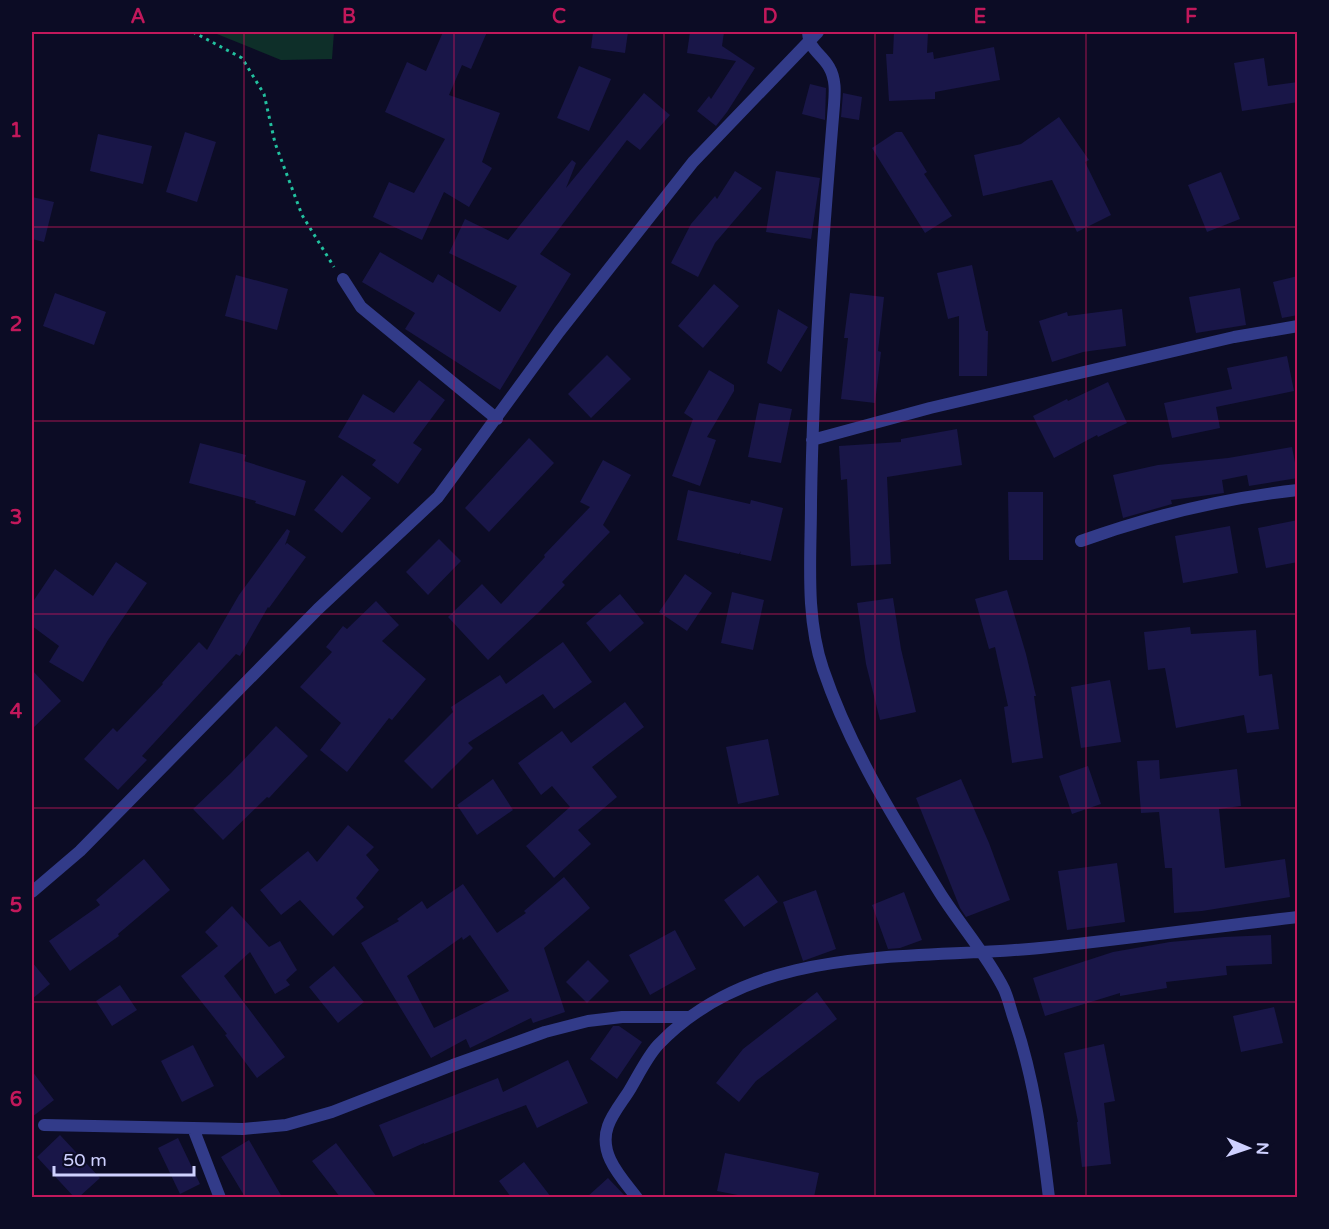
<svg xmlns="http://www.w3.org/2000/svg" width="1329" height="1229" font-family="'Varela Round',sans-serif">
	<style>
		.green { fill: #0e2f29 }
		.building { fill: #191648; fill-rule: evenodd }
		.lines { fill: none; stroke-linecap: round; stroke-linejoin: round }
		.path { stroke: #22c19f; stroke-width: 3; stroke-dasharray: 3 4.5; stroke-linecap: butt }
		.minor { stroke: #323b89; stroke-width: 12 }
		.grid { fill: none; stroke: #c2185b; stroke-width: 1.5; stroke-opacity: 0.55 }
		.neatline { fill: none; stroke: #c2185b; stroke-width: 2 }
		.grid-label { font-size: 20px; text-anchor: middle; font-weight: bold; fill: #c2185b }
	</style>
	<rect width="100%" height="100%" fill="#0c0c25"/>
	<path class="green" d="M212,32h122l-2,27 -51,1z"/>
	<path class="building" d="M443,32h44l-16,37 -9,-4 -13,30 51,18 -18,49 10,6 -23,39 -25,-15 -22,48 -49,-23 16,-35 25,11 31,-54 -60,-27 22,-50 19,9z
		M593,32h35l-3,21 -34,-5z
		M690,32h34l-2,14 33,22 -28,44 -11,14 -19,-15 12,-15 2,3 25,-38 -49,-8z
		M894,32h34l-1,21 6,-1 1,7 60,-12 6,33 -65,12v7l-46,2 -3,-47h7z
		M1264,58l4,28 30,-4v20l-56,9 -8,-48z
		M579,66l32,13 -22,52 -32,-13z
		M810,84l16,4 -1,32 -23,-6z
		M644,93l26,22 -30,35 -13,-10 -87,114 31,20 -71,116 -95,-61 10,-16 -53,-31 18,-30 53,31 5,-9 62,38 17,-26 -68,-33 16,-34 43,21 64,-80 4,3 -10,25z
		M843,93l19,4 -3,23 -18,-3z
		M1059,117l30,43 -4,2 26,53 -34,17 -25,-52 -69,16 -9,-41 47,-11z
		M185,132l31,10 -19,60 -31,-10z
		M896,132h6l25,40 -3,2 28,42 -27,17 -53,-85z
		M98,134l54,12 -9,38 -53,-13z
		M735,171l27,17 -47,55 -17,34 -27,-14 20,-39 24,-28 2,3z
		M776,171l44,7 -9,61 -45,-7z
		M1221,172l19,47 -33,13 -19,-47z
		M32,197l22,5 -10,40 -12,-3z
		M972,265l14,66h2l-1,45h-28v-60l-11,3 -11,-46z
		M236,275l52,14 -11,41 -52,-14z
		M1298,276v39l-16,3 -9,-36z
		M714,284l25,22 -36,42 -25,-22z
		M1240,288l6,37 -50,8 -7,-36z
		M55,293l51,19 -12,33 -51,-19z
		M850,293l34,4 -6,54 3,1 -6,51 -34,-4 7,-61h-4z
		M778,309l30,18 -27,45 -14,-9z
		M1122,309l4,37 -43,6 -31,10 -13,-41 28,-9 1,4z
		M607,355l24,24 -40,39 -23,-24z
		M1287,356l7,35 -78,16 4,21 -48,10 -8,-35 68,-14 -5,-21z
		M709,370l25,15v6l-27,46 9,3 -16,46 -28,-10 21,-57 -9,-6z
		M419,380l26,20 -32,43 9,6 -24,35 -26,-19 4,-5 -38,-23 25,-43 31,19z
		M1108,382l19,41 -29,14 -1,-2 -43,23 -21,-42 34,-17 1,2z
		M759,403l33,6 -11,54 -33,-6z
		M957,429l5,36 -75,12 4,87 -40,2 -4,-87 -6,1 -2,-34 62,-4v-3z
		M529,438l25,25 -65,69 -24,-24z
		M200,443l46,12 -2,6 62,20 -11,35 -40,-13 1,-2 -67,-18z
		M1292,447l6,31 -49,8 -2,-11 -25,5 2,13 -53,7 1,4 -49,14 -10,-43 45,-10 70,-7z
		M603,460l28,15 -28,50 7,7 -48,50 3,3 -26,27 -51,48 -40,-43 34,-33 19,20 44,-47 -1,-2 46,-48 -10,-5z
		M342,475l29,23 -29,35 -28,-23z
		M688,490l62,14 1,-4 32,8 -12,53 -31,-7 1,-3 -2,3 -62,-14z
		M1008,492h35v68h-34z
		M1298,520v42l-32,6 -8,-40z
		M1230,526l8,47 -55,10 -8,-47z
		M287,529l3,2 -5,14 2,-2 19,14 -37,51 -1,-1 -28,49 -4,-2 -94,102 5,4 -29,30 -34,-31 29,-31 4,4 46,-48 -1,-1 37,-41 8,8 32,-55z
		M439,539l22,22 -33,34 -22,-23z
		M116,562l31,21 -39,57 -25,42 -34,-20 10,-16 -27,-20v-23l23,-34 38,27z
		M685,574l27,19 -25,38 -28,-19z
		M1007,590l19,64 10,42h-2l9,62 -31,5 -8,-56 4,-1 -13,-59 -6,2 -14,-50z
		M732,592l32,8 -11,50 -32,-7z
		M620,594l24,29 -34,29 -24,-29z
		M893,598l8,51 15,63 -36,8 -14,-56 -9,-61z
		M376,601l23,24 -17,16 44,38 -34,41 -3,-2 -42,54 -27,-22 21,-27 -41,-36 32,-35 -6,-5 17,-21 4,3z
		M1190,627l1,7 65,-4 3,46 13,-2 7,55 -32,4 -3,-18 -68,13 -11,-60 -17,2 -4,-38z
		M563,642l29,40 -38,27 -11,-15 -75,49 5,5 -41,41 -28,-28 49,-49 -2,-5 49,-32 6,9z
		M32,670l29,31 -29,28z
		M1110,680l11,62 -40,6 -10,-61z
		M625,702l19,25 -52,40 25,30 -39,33 13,14 -37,34 -28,-32 44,-39 -18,-21 -11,9 -23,-32 44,-32 9,12z
		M276,726l32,30 -39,42 -2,-1 -44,43 -30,-31 38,-36z
		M768,739l11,56 -41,9 -12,-57z
		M1159,760l1,19 77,-10 4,37 -22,3 6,59 60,-9 5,38 -88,14 -28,2 -2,-45h-7l-6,-56 -18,1 -4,-52z
		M1088,766l13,38 -29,10 -13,-38z
		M493,779l20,31 -36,25 -20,-30z
		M961,779l28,64 21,57 -44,17 -6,-9 -44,-110z
		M348,825l26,22 -8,8 13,15 -23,28 8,9 -31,29 -33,-36 -19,15 -21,-25 48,-39 9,11z
		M144,859l26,31 -52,44 1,2 -49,35 -21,-30 51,-36 -4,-5z
		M1117,863l8,59 -58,8 -9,-59z
		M758,875l20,27 -34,25 -20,-27z
		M564,877l26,31 -46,40 21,64 -32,11 -2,-5 -61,30 -4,-9 -35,19 -70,-115 38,-22 -2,-2 25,-18 5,8 36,-25 34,49 29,-20 -2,-2zM470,935l39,56 -75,37 -27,-52 55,-39 1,3z
		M816,890l20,59 -33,12 -20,-59z
		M904,892l18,48 -22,8 -12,1 -16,-44z
		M232,906l37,41 11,-6 17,29 -11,10 4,5 -15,9 -25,-42 -26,24 61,81 -28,21 -32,-43 2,-1 -46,-58 37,-30 -13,-14z
		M675,930l21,39 -46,26 -21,-40z
		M1271,935l1,29 -46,2 1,9 -61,7 1,6 -47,8v-3l-75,23 -12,-38 80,-26 57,-10 54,-5z
		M588,960l21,21 -22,22 -21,-21z
		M32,962l18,22 -18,15z
		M334,966l30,36 -26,21 -29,-36z
		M120,985l17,25 -25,16 -16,-25z
		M817,992l20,27 -81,62 -17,21 -23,-19 27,-34z
		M1274,1007l9,36 -42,9 -8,-36z
		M613,1026h6l23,16 -25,37 -27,-20z
		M1104,1044l11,57 -11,2 7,61 -29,3 -5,-45h1l-14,-69z
		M193,1045l21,41 -32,16 -21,-41z
		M568,1060l20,43 -51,25 -11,-23 -102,39v-1l-31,14 -14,-32 119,-47 5,14z
		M32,1071l22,29 -22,17z
		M60,1135l40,43 -21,19h-5l-37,-40z
		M178,1138l22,46 -20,10 -22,-46z
		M249,1140l33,57h-37l-24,-40z
		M336,1143l41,54h-37l-28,-36z
		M725,1153l94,20 -5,24h-66l-31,-6z
		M524,1162l27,35h-40l-12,-16z
		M608,1178l18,19h-39z"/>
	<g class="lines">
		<path class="path" d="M193,32l49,26 22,36 11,49 27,72 32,52"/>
		<path class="minor" d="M808,32c1,18 13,21 21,35 7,12 6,25 5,38 -11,132 -21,264 -23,397 0,55 -6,114 12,167 27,80 73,153 117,224 21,33 47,62 64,96 5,11 7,23 11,33 19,57 27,116 34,176
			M343,279l18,28 136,112
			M812,440l118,-32 304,-71 64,-11
			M1081,541c70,-25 142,-43 217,-51
			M32,892l48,-41 238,-242 120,-112 121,-165 134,-170 125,-130
			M44,1125l199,4 43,-4 46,-13 121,-47 92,-33 43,-11 34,-4h68
			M193,1128l27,70
			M637,1198c-16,-21 -39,-44 -29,-72 4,-12 14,-24 21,-35 9,-15 18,-34 29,-46 99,-104 253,-84 382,-97 86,-9 172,-21 258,-31"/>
	</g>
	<path class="grid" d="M244,32v1166M454,32v1166M664,32v1166M875,32v1166M1086,32v1166M32,227h1266M32,421h1266M32,614h1266M32,808h1266M32,1002h1266"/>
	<rect width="1329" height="1229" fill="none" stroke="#0c0c25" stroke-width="66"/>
	<g transform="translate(1248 1148) rotate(92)" stroke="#0c0c25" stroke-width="4.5" paint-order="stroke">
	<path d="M0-4.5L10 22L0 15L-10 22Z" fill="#cfd1ff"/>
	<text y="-9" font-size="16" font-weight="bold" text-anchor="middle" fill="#cfd1ff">N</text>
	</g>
	<path d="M54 1166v9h140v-9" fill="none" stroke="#cfd1ff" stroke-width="3"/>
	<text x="63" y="1166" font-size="18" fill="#cfd1ff" stroke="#0c0c25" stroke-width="4.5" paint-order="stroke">50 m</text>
	<rect x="33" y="33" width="1263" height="1163" class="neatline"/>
	<g class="grid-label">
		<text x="138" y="23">A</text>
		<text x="349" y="23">B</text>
		<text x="559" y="23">C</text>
		<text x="770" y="23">D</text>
		<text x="980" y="23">E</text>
		<text x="1191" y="23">F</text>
		<text x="16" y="137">1</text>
		<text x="16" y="331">2</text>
		<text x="16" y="524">3</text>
		<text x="16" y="718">4</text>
		<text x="16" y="912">5</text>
		<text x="16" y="1106">6</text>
	</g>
</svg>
